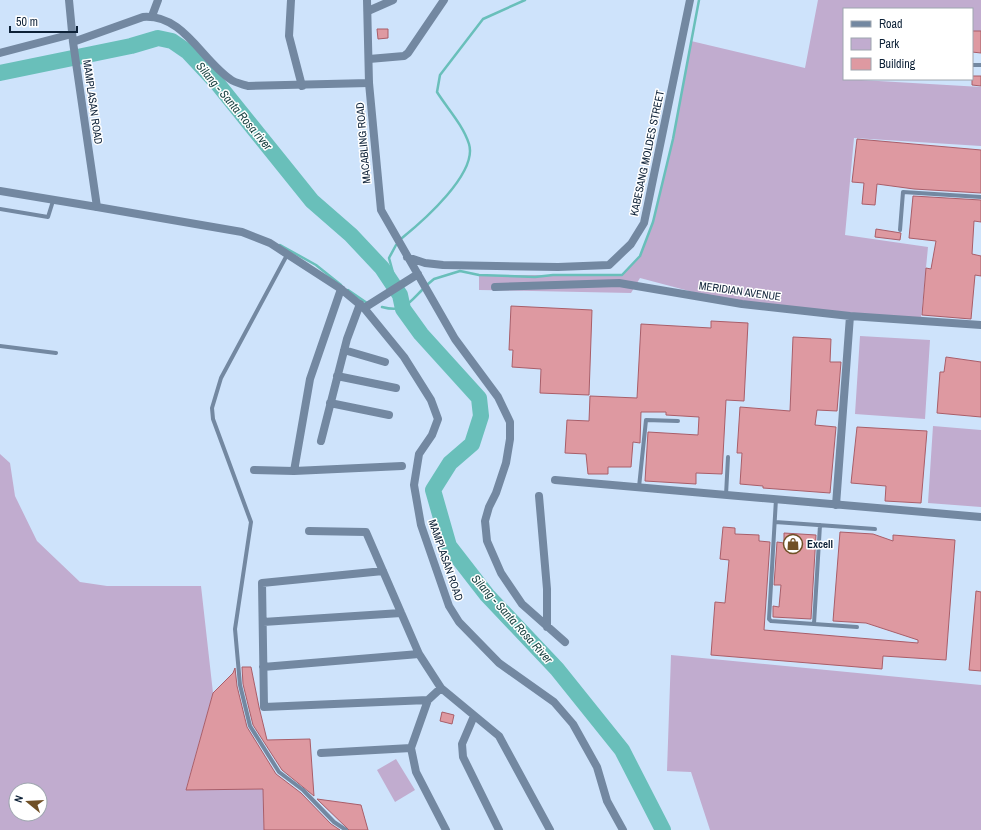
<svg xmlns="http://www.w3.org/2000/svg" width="981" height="830" font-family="'Archivo Narrow',sans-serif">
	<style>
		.green { fill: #c1accf; fill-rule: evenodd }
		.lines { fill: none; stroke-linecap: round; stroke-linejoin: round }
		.stream { stroke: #69bfba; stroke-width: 2.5 }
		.river { stroke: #69bfba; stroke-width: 16 }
		.building { fill: #de99a1; stroke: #a95e69 }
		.service { stroke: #7388a1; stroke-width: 4 }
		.minor { stroke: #7388a1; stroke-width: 8 }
		.tertiary { stroke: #7388a1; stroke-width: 8 }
		.labels { text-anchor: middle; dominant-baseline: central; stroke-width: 3; stroke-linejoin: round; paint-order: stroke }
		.street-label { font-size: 11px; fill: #0d2137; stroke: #fff }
		.poi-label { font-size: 11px; font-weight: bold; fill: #0d2137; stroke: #fff; text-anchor: start }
		.water-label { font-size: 12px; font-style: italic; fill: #1b4342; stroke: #fff }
	</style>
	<rect width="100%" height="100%" fill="#cee3fb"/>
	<path class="green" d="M818,0h163v31h-9v-22h-128v70l137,8v59l-127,-8 -9,97 83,12 -7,72 -179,-14 -102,-27 -9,15 -152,-3v-15h143l18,-19 13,-34 20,-83 18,-98 114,27z
		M860,336l70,4 -5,79 -70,-5z
		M933,426l48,4v77l-53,-4z
		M0,454l10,9 5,33 22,45 43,41 27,4h94l12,107 -27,96h77l1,41h-264zM16,790h24v24h-24z
		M671,655l310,30v145h-271l-19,-58 -24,-1z
		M396,759l19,31 -20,12 -18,-32z"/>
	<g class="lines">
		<path class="stream" d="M402,238c21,-17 76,-65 67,-94 -6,-19 -22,-36 -32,-52l3,-17 43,-56 42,-19
			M280,245l36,20 25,20
			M396,245l-7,13 14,51
			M428,284l6,-5 26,-8 19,4 56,2 18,-2h69l18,-19 13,-34 20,-83 26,-139
			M348,290l19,13
			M382,307c22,6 26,-3 41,-18"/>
		<path class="river" d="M0,73l131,-27 27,-8 14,3 16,11 29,31 95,118 39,34 31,33 18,27 3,14 18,25 58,64 2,18 -9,28 -22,19 -17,27 16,56 38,49 70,74 65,81 41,80"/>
	</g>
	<path class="building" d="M377,29h11v9l-10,1z
		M972,31h9v22l-9,-1z
		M972,76h9v10l-9,-1z
		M857,139l124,11v43l-67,-4 -37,-5 -2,21 -13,-1 2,-21 -12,-1z
		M913,196l68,4v22l-7,-1 -2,33 9,2v20l-6,-1 -4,44 -49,-4 4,-47 5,1 5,-28 -27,-3z
		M876,229l25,4 -1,7 -25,-3z
		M511,306l81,4 -3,85 -49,-2 1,-24 -29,-2 1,-17h-4z
		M711,321l37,2 -4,78 -18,-1 -4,74 -26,-1v11l-51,-3 3,-49 50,3 1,-18 -33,-2v-3h-25l-1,31 -7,-1 -2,25h-23v7h-20l-2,-20 -21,-1 2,-33 22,1 1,-25 47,2 4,-74 70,4z
		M793,337l38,2 -1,23h11l-4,49 -20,-1 -2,15 21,2 -6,66 -67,-5v-2l-23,-2 2,-31h-5l3,-46 50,4z
		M946,357l35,5v55l-44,-4 3,-41h4z
		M857,427l70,4 -6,72 -36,-2 1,-15 -35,-3z
		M723,527l12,1v6l24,1v6l11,1 -6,88 154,13v-3l-52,-17 -33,-2 7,-89 33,2 20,7v-6l62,5 -9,120 -63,-4 -1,13 -171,-14 4,-53 10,1 4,-43 -9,-1z
		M784,533l32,2 -5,84 -38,-2v-11l6,1 2,-22h-7l3,-43 7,1z
		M976,591l5,1v79l-12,-1z
		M242,667h9l8,40 8,33 43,-1 4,57 -32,-26 -29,-45 -10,-41z
		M235,668l2,18 10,41 29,47 25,19 30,31 9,6h-76l-1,-41 -77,1 27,-97 20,-20z
		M442,712l12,3 -2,9 -12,-3z
		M317,799l44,6 7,25h-19z"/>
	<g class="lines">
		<path class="service" d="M972,65h9
			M0,209l48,8 5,-16
			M900,230l3,-38 78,5
			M287,255l-66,123 -9,30 1,11 38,103 -16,107 5,56 10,41 29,46 24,18 31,32 12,8
			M0,346l56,7
			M639,487l7,-67 32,1
			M726,495l2,-38
			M776,499l-7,120 2,2 86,6
			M775,522l100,7
			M814,624l6,-99"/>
		<path class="minor" d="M291,0l-2,36 13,50
			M368,11l25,-11
			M152,16l6,-16
			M0,53l72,-19
			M369,59l35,-3 4,-3 36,-53
			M369,83l12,127 74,129 43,58 12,25v17l-4,24 -10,30 -7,14 -4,14 2,20 14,32 21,31 43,38
			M0,191l97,16
			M407,257l18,6 18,2 115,2 51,-2 22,-21 13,-21 46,-223
			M495,287l124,-4 123,21 108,12 131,9
			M364,308l54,-34
			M344,350l41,12
			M337,376l59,12
			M330,403l59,12
			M321,441l26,-102 13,-35
			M254,470l40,1 16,-92 31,-90
			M294,471l108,-5
			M555,480l426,37
			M539,496l8,93v38
			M836,505l14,-189
			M309,531l57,1 53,122 22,34 58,48 51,94
			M383,571l-121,12 2,124 164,-7 13,-12
			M263,622l138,-9
			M263,667l156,-13
			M428,700l-17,48 5,24 30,58
			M474,716l-12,28 1,13 36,73
			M321,753l90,-5"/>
		<path class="tertiary" d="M69,0l4,42 24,165 145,25 28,11 71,46 23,19 40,49 27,43 7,19 -6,16 -13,19 -5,31 7,40 28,81 10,16 40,41 55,39 19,22 24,43 10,34 16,29
			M73,42l70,-25c40,-3 58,42 87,62 5,4 12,5 18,7l121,-3 -2,-83"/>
	</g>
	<defs>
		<g id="shop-ring" transform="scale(1)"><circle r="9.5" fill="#fff" stroke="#705026" stroke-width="1.5"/><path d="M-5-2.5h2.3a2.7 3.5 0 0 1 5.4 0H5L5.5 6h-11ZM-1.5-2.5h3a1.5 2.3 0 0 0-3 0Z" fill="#705026"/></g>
	</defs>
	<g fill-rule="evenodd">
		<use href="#shop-ring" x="793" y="544"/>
	</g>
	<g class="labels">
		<g class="street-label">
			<text transform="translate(93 102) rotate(82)">MAMPLASAN ROAD</text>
			<text transform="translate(363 143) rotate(-95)">MACABLING ROAD</text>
			<text transform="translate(647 153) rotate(-78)">KABESANG MOLDES STREET</text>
			<text transform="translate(740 291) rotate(8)">MERIDIAN AVENUE</text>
			<text transform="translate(446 560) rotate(71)">MAMPLASAN ROAD</text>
		</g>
		<g class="poi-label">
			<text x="807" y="544">Excell</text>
		</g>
		<g class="water-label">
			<text transform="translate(234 106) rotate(50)">Silang - Santa Rosa river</text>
			<text transform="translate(512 619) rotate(48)">Silang - Santa Rosa River</text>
		</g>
	</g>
	<rect x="843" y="8" width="130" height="72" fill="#ffffff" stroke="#9ea6af"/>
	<rect x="851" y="21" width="20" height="6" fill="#7388a1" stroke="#9ea6af"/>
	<text x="879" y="28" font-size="12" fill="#0d2137">Road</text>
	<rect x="851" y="38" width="20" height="12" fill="#c1accf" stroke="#9ea6af"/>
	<text x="879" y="48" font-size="12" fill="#0d2137">Park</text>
	<rect x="851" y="58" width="20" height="12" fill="#de99a1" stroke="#9ea6af"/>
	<text x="879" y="68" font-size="12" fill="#0d2137">Building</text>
	<g transform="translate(28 802) rotate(288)"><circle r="19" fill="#ffffff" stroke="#9ea6af"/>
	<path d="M0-3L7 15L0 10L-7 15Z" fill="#705026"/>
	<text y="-6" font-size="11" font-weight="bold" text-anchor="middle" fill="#0d2137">N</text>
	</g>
	<path d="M10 26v6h67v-6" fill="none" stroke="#0d2137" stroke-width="2"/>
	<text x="16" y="26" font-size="12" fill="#0d2137" stroke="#ffffff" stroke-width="3" paint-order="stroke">50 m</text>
</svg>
